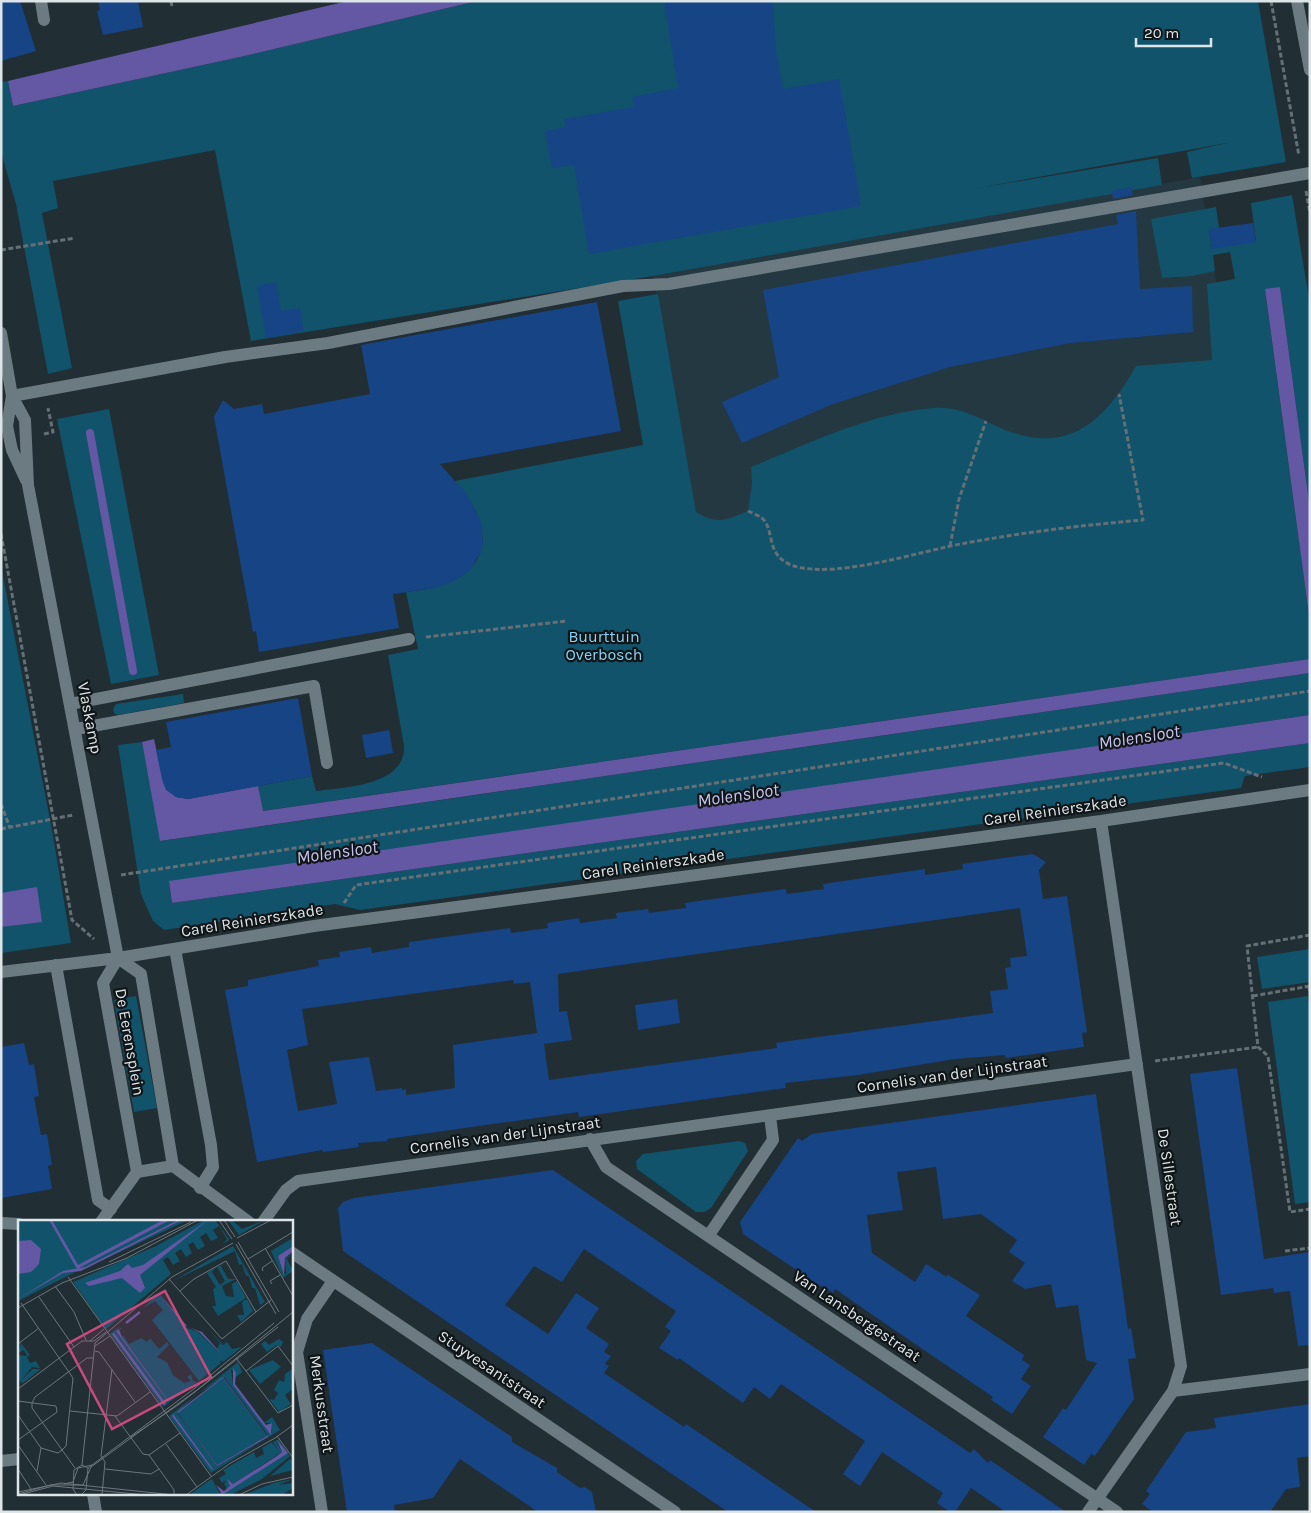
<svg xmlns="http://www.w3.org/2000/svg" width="1311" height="1513" font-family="Karla,sans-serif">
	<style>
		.built { fill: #243841 }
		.green { fill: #11536b }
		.water { fill: #6458a5 }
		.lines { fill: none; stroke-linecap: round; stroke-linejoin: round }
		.stream { stroke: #6458a5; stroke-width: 8 }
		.building { fill: #174485; fill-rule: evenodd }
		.path { stroke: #657076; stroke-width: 3; stroke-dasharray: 5 2.5; stroke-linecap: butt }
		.minor { stroke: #6c7a82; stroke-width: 12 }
		.labels { text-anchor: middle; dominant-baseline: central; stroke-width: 4.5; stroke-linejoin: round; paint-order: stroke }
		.park-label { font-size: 16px; fill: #86d3f5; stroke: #101518 }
		.street-label { font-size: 16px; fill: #dde5e9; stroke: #101518 }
		.water-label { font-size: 18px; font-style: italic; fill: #c6c3ee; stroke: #101518 }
		.inset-river { fill: none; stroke: #6458a5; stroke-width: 2.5 }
		.inset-road { fill: none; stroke: #6c777c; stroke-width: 1 }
		.view { fill: #c94b7e; fill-opacity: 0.15; stroke: #c94b7e; stroke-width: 2.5 }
		.inset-edge { fill: none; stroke: #dde5e9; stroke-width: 2.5 }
	</style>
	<rect width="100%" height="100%" fill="#212e34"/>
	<path class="built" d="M1200,177l16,105 19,-3 48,338 -553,84 -77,-425z"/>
	<path class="green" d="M477,1h781l28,161 -94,16 -5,-26 40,-9 -255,46 186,-31 4,27 -509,91 -402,65 -36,-191 -162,31 5,27 -16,5 30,155 -24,6 -32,-170 -15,-52v-70l7,-1 5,25 227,-49z
		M1292,195l18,110v204l-30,-222 -15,3 45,333v36l-1048,152 -4,-25 54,-10 4,15c28,-4 90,-5 88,-45l-16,-91 30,-6 -12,-57c76,-6 101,-51 49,-111l188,-36 -25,-144 40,-7 38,218c21,13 31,8 52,-1l4,-27 -1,-17c59,-24 119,-54 183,-59 25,-2 43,9 64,19 68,30 105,-3 138,-61l76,-6 -5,-76 28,-5 -5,-27 -17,3 2,16 -23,5 -30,2 -11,-59 65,-12 3,21 -10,2 3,18 44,-7 -5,-38z
		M109,409l50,266 -48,9 -54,-265z
		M1,566l51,264 19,113 -70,10z
		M1310,673v42l-1141,167 3,21 1138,-160v24l-65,9 -4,12 -881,122 -25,-6 -171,26 -11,-9 -12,-27 -23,-149 24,-3 19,99z
		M183,694l1,9 -66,12 -4,-2 -1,-4 3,-5z
		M1310,949v33l-48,7 -5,-32z
		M136,996l21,112 -23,4 -20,-112z
		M1308,996l2,15v191l-15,2 -27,-202z
		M739,1141l6,2 3,8 -37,57 -7,4h-8l-59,-43 -1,-8 7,-7z"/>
	<path class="water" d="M348,1h129l-237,56 -227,49 -5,-25z
		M1280,287l30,222v114l-45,-334z
		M1310,659v14l-1150,168 -18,-99 12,-3 10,46 12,12 12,2 70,-13 5,25z
		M1310,715v28l-1138,160 -3,-22z
		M37,887l5,35 -41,5v-34z"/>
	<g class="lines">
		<path class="stream" d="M90,433l43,238"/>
	</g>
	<path class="building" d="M1,1h19l16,50 -35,10z
		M98,1h40l5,26 -40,8 -6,-24 3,-1z
		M664,1h109l3,50 7,38 56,-10 22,127 -272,48 -15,-89 -22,3 -7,-37 21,-4 -2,-8 70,-12 -2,-10 46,-9z
		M1131,187l2,8 -20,4 -1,-8z
		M1136,211l4,78 52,-3 1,46 -123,11 -120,24 -117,37 -91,39 -20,-41 57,-25 -16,-87 355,-66 -2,-9z
		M1253,223l3,19 -44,7 -3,-20z
		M276,282l5,29 19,-3 4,23 -38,7 -9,-52z
		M597,302l24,129 -181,33 28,32 13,27 2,20 -2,9 -11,18 -16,11 -19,7 -42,6 6,34 -140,24 -3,-21 -3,1 -39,-215 9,-17 11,9 28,-5 2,10 106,-20 -9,-49z
		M298,698l14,78 -124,23 -12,-2 -10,-7 -4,-11 -6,-29 15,-3 -5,-25z
		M389,730l4,23 -27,5 -4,-23z
		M1033,854l13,8 -7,8 4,29 24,-3 20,136 -5,1 2,14 -78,11 -1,-3 -50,4 -97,16 -73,8 1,5 -207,29 -1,-5 -191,27v2l-29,2 1,4 -36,5 -1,-2 -65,12 -32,-172 23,-4v-6l71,-14 -1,-6 22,-3 -1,-5 32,-5 1,6 37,-6v-5l101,-14 1,5 37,-5 -1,-5 32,-5 1,5 37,-5 -1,-5 32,-4 1,4 37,-5 -1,-5 101,-14 1,5 37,-5 -1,-5 102,-15v6l38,-6 -1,-5zM1020,908l7,48 -17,2 1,9 -6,1 3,21 -18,2 3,22 -204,28 -13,2 1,5 -228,32 -5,-36 28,-4 -5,-29 -8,1 -1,-38zM513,980l1,4 16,-2 7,51 -84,12 2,43 -49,7v-6l-4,1v-2l-26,3 -7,-34 -40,5 8,42 -39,7 -11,-61 21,-5 -6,-36z
		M677,999l3,24 -42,7 -3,-25z
		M24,1043l5,22 5,-1 5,32 -5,1 7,38 6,-1 5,31 -4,1 4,23 -51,9v-151z
		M1237,1068l27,191 46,-7v93l-12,1 -8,-55 -16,2 -1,-5 -52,7 -31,-221z
		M1096,1094l32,235 3,-1 5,30 -8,1 6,40 -39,57 -4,-2 -7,11 -41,-28 20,-29 3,2 31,-47 -11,-3 -8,-55 -22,3 -5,-24 -26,5 -13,-8 13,-18 -16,-11 8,-12 -36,-26 -38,5 -7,-52 -39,5 6,38 -36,5 5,38 43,29 11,-18 21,13v-3l33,21 -14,21 58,39 -2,5 8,5 -9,14 10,7 -19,28 -21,-14 2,-3 -113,-77 -45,-31 -2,4 -10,-7 -1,1 -79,-53 -3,-12 58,-84 4,3 10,-7z
		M553,1170l417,283 4,-4 14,14 2,-3 76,52h-60l-35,-24 -16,24h-5l-13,-9 6,-10 -61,-41 -22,34 -17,-12 22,-33 -84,-57 -11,15 -16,-12 -11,16 -64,-45 -1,2 -19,-12 12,-17 -6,-4 11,-16 -92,-62 -22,33 -28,-16 -29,39 43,29 28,-41 23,15 -13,20 23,16 -5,8 7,4 -6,8 4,2 -5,7 80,54 2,-3 130,88h-88l-385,-261 -5,-43 5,-6 11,-4z
		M372,1343l140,94v5l45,26v4l23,16 5,-1 7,5 4,20h-58l-78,-53 -27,39 -39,7 1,7h-48l-24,-162z
		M1310,1404v52l-13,2 3,29 -14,2 -16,23h-117l-11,-8 8,-10 -4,-3 40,-59 30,-4 -2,-10z"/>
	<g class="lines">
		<path class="path" d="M171,1l1,6
			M1271,1l28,155
			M1306,191l4,22
			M1,250l74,-12
			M44,434l9,-2 -5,-24
			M748,511c4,2 10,4 14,7 14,13 2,38 32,48 44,13 126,-15 172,-23 59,-11 118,-18 177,-23l-24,-126
			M1,534l71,386 22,19
			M950,546l9,-47 27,-78
			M426,637l141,-16
			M1,804l9,24
			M1,829l72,-14
			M121,875l1189,-184
			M344,903l12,-18 868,-122 38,14
			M1310,935l-63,11 11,101 10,9 22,156 20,-3
			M1309,986l1,8
			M1253,996l57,-10
			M1155,1061l103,-14
			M1285,1251l25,-3"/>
		<path class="minor" d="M41,1l3,19
			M1297,1l13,69
			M1,333l11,63 -5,30 5,24 14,30
			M12,396l213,-39 103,-14 295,-57 46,-2 641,-111
			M12,396l13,24 3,65 90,473
			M70,704l339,-65
			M76,729l238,-43 13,77
			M175,949l36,196 2,22 -13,21
			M118,958l23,16 32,192 76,56
			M118,958l-15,25 34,189
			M56,965l42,235 13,9
			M1,972l117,-14 196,-32 787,-105 209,-31
			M590,1139l16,28 511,345
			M137,1172l36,-6
			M101,1222l36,-50
			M263,1222l23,-32 12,-9 839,-117
			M1,1223l18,1
			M709,1235l64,-95 -3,-24
			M291,1252l384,260
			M1173,1391l137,-17
			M1,1461l18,-2
			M93,1494l3,18
			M322,1512l-25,-160 10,-33 26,-38
			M1088,1512l85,-121 8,-25 -80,-545"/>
	</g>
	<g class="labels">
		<g class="park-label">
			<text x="604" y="636">Buurttuin<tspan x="604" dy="18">Overbosch</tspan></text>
		</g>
		<g class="street-label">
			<text transform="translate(90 718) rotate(79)">Vlaskamp</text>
			<text transform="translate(1055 810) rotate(-8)">Carel Reinierszkade</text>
			<text transform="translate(653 864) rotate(-8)">Carel Reinierszkade</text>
			<text transform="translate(252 920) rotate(-9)">Carel Reinierszkade</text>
			<text transform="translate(130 1042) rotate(80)">De Eerensplein</text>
			<text transform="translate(952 1074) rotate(-8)">Cornelis van der Lijnstraat</text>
			<text transform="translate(505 1135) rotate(-8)">Cornelis van der Lijnstraat</text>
			<text transform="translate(1170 1177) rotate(82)">De Sillestraat</text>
			<text transform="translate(857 1316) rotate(34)">Van Lansbergestraat</text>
			<text transform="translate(492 1369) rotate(34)">Stuyvesantstraat</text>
			<text transform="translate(322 1404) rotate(82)">Merkusstraat</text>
		</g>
		<g class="water-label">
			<text transform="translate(1139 737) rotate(-9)">Molensloot</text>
			<text transform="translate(738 795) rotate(-8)">Molensloot</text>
			<text transform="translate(337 852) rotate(-8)">Molensloot</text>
		</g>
	</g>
	<g transform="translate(18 1220)">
		<rect width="275" height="275" fill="#212e34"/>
		<path d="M0,0h160l-160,81zM164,0h6l-102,48zM186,0h11l14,19 -1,2 -5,3 4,-5 -8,-13 -6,4 5,8 -7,3 -5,-8 -6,4 5,9 -7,4 -5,-8 -5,3 4,8 -6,4 -5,-8 -6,4 5,8 -7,4 -5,-8 -5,3 8,14 -65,55 -33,-47 83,-36zM210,0h4l10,9 23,-9 -26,15zM275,18v8l-15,10 5,18h3l-1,-15 8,-8 -6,8 6,12 -10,7 -12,-27zM215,26l32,56 -5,3 -5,-17h-3l-3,-12h-3l-4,-12 -3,1 -4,-14 -62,30zM209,43l-6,3 7,13h8l-14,7 4,10 8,1 -2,-13 5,-3 9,17 -28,18 -6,-10h4l-3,-17 3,-2 -9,-14 9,-6 -4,5 8,13 5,-4 -8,-14zM141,73l28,35 11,4 27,26 -8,-9 3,-6 -13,-16 16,18 4,-3 5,7 10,-2 -19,15 -3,-2 1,3 -22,18 -47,-61 11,-10 -8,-9 -12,7zM229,79l6,12 -12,11 -4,-7h7l-2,-13zM103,105l-5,6 52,70 23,-16 -23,15 -46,-63 1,-2 6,9 12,-6 6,4 3,-4 9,11 8,-7 2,3 -12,12 10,5 6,13 11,8 7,-2 -4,-4 4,-3 2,7 4,1 -34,25 -53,-73zM261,119l4,3 -2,5 -4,-2 -10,7 -6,-8 4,-3 4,4zM3,123l9,12 -3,2 3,6 6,-2 4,7 -8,-1 -11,13 12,-11h8l-18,14 -5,-3v-25l9,1 -3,-6 -6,3zM255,140l8,7 -21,17 -11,-14zM220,142l4,10 2,-1 -8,6v-4l-5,-4 2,16 39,48v-10h-8l8,-6 8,13 -69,43 -42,-57 27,-21 -19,18 40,53 50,-28v-4l-43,-57 -26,17zM155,195l40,54 -1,1 -40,-54zM274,149l1,20 -8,6 6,9 -12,8 -10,-13 5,1 4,-7 -4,-3 5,-10 5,2 1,-8zM205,158l44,58 -50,29 -39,-52zM259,220h2l11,16 -1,1 -27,22 -32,16 -8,-1 65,-41 -11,-12 6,11 -49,32 -5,-4 2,6 -3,3 -3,-5 2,-4 -4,3 -3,-5 7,-4 -3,-4 31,-18 2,6 8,-4 -2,-6 10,-6 8,11 -7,-11zM272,239l3,1v10l-23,6zM194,259l8,15 -31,1 21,-15zM275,259l-15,6 15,-2v5l-11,7h-39l31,-12z" fill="#11536b" fill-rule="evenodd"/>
		<path d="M31,0h3l26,45 85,-45h7l-93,49zM160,0h4l-101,51 -18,2 -45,26 45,-28 22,-4zM190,0l-68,55 5,13 -5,5 -18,-15 -33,8 -4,-3 35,-12 8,-7 4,4 11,-3zM13,20l10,9 -2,15 -8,8 -13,2v-33zM275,26v5l-8,7 -1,18 -6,-20zM142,75l28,32 14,5 23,26 -26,-26 -15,-7zM105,107l-4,3 3,7 46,63 23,-15 -23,16 -52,-70zM96,113l52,71 -2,1 -52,-71zM215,148l3,5 -1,11 31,41 6,-2 -1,12 -38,-50zM205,157l45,60 -51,29 -40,-54zM205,158l44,58 -50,29 -39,-52zM155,194l40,55 -1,1 -40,-54zM259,220l11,13 -66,42h-5l4,-2 -5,-8 8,6 6,-5 -3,-7 6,5 44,-28 5,-4z" fill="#6458a5" fill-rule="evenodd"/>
		<path class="inset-river" d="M108,103l14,-11"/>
		<path class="inset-road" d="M201,0l13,19M206,0l11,17M219,18l34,-18M220,22l41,70M218,24l40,70M247,28l28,48M230,39l45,-27M91,42l82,-40M245,51l-1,-3 10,-7M50,57l143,199M151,59l53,60 49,-39M254,64l-2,-3 10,-6M37,66l19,26 12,28M162,71l14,-12 32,-18 30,51M21,77l35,50M3,83l52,75 -7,68 -4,4M0,88l44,-25 65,-25 71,-38M72,121l14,-12M76,121l12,-9M0,124l21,-16M77,126l15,-10M77,131l4,1 36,50M218,138l42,55 15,-8M228,151l32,-25 15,20M0,169l64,-48h12M0,181l38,5 1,6M14,183v5l43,60M14,183l3,-6 52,-39h6M52,191l47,5 33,-24M0,195l23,33 17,5 4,-3M97,196l28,38 6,1 18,25 7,10v5M259,216l16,22M113,217l47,-32 100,-78M0,220l39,-28M148,224l31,43M0,225l28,40M131,235l31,-22M64,245l13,-122 77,-66 61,-34M70,248l107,-80 79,-65M0,249l13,20M87,249l46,5 8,-5M19,251l4,-23M46,264l9,-2 5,-14 14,-3M0,272l43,-9 113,12M0,274l32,-9h33l8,-18 106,-77 96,-78M1,275l34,-9 93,9M59,275l-4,-6 1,-19 8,-5 6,3M63,275l5,-5 2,-22M84,275l3,-33 -4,-6 11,-87M168,275l43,-31 46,-26 18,-13M221,275l23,-11 31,-7"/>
		<path class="view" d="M147,71l46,86 -99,52 -45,-85z"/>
		<rect width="275" height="275" class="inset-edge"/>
	</g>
	<rect width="1311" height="1513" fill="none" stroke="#dde5e9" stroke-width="5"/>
	<path d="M1136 38v8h75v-8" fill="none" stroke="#dde5e9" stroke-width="2.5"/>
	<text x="1144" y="38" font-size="15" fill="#dde5e9" stroke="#101518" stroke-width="4" paint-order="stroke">20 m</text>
</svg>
